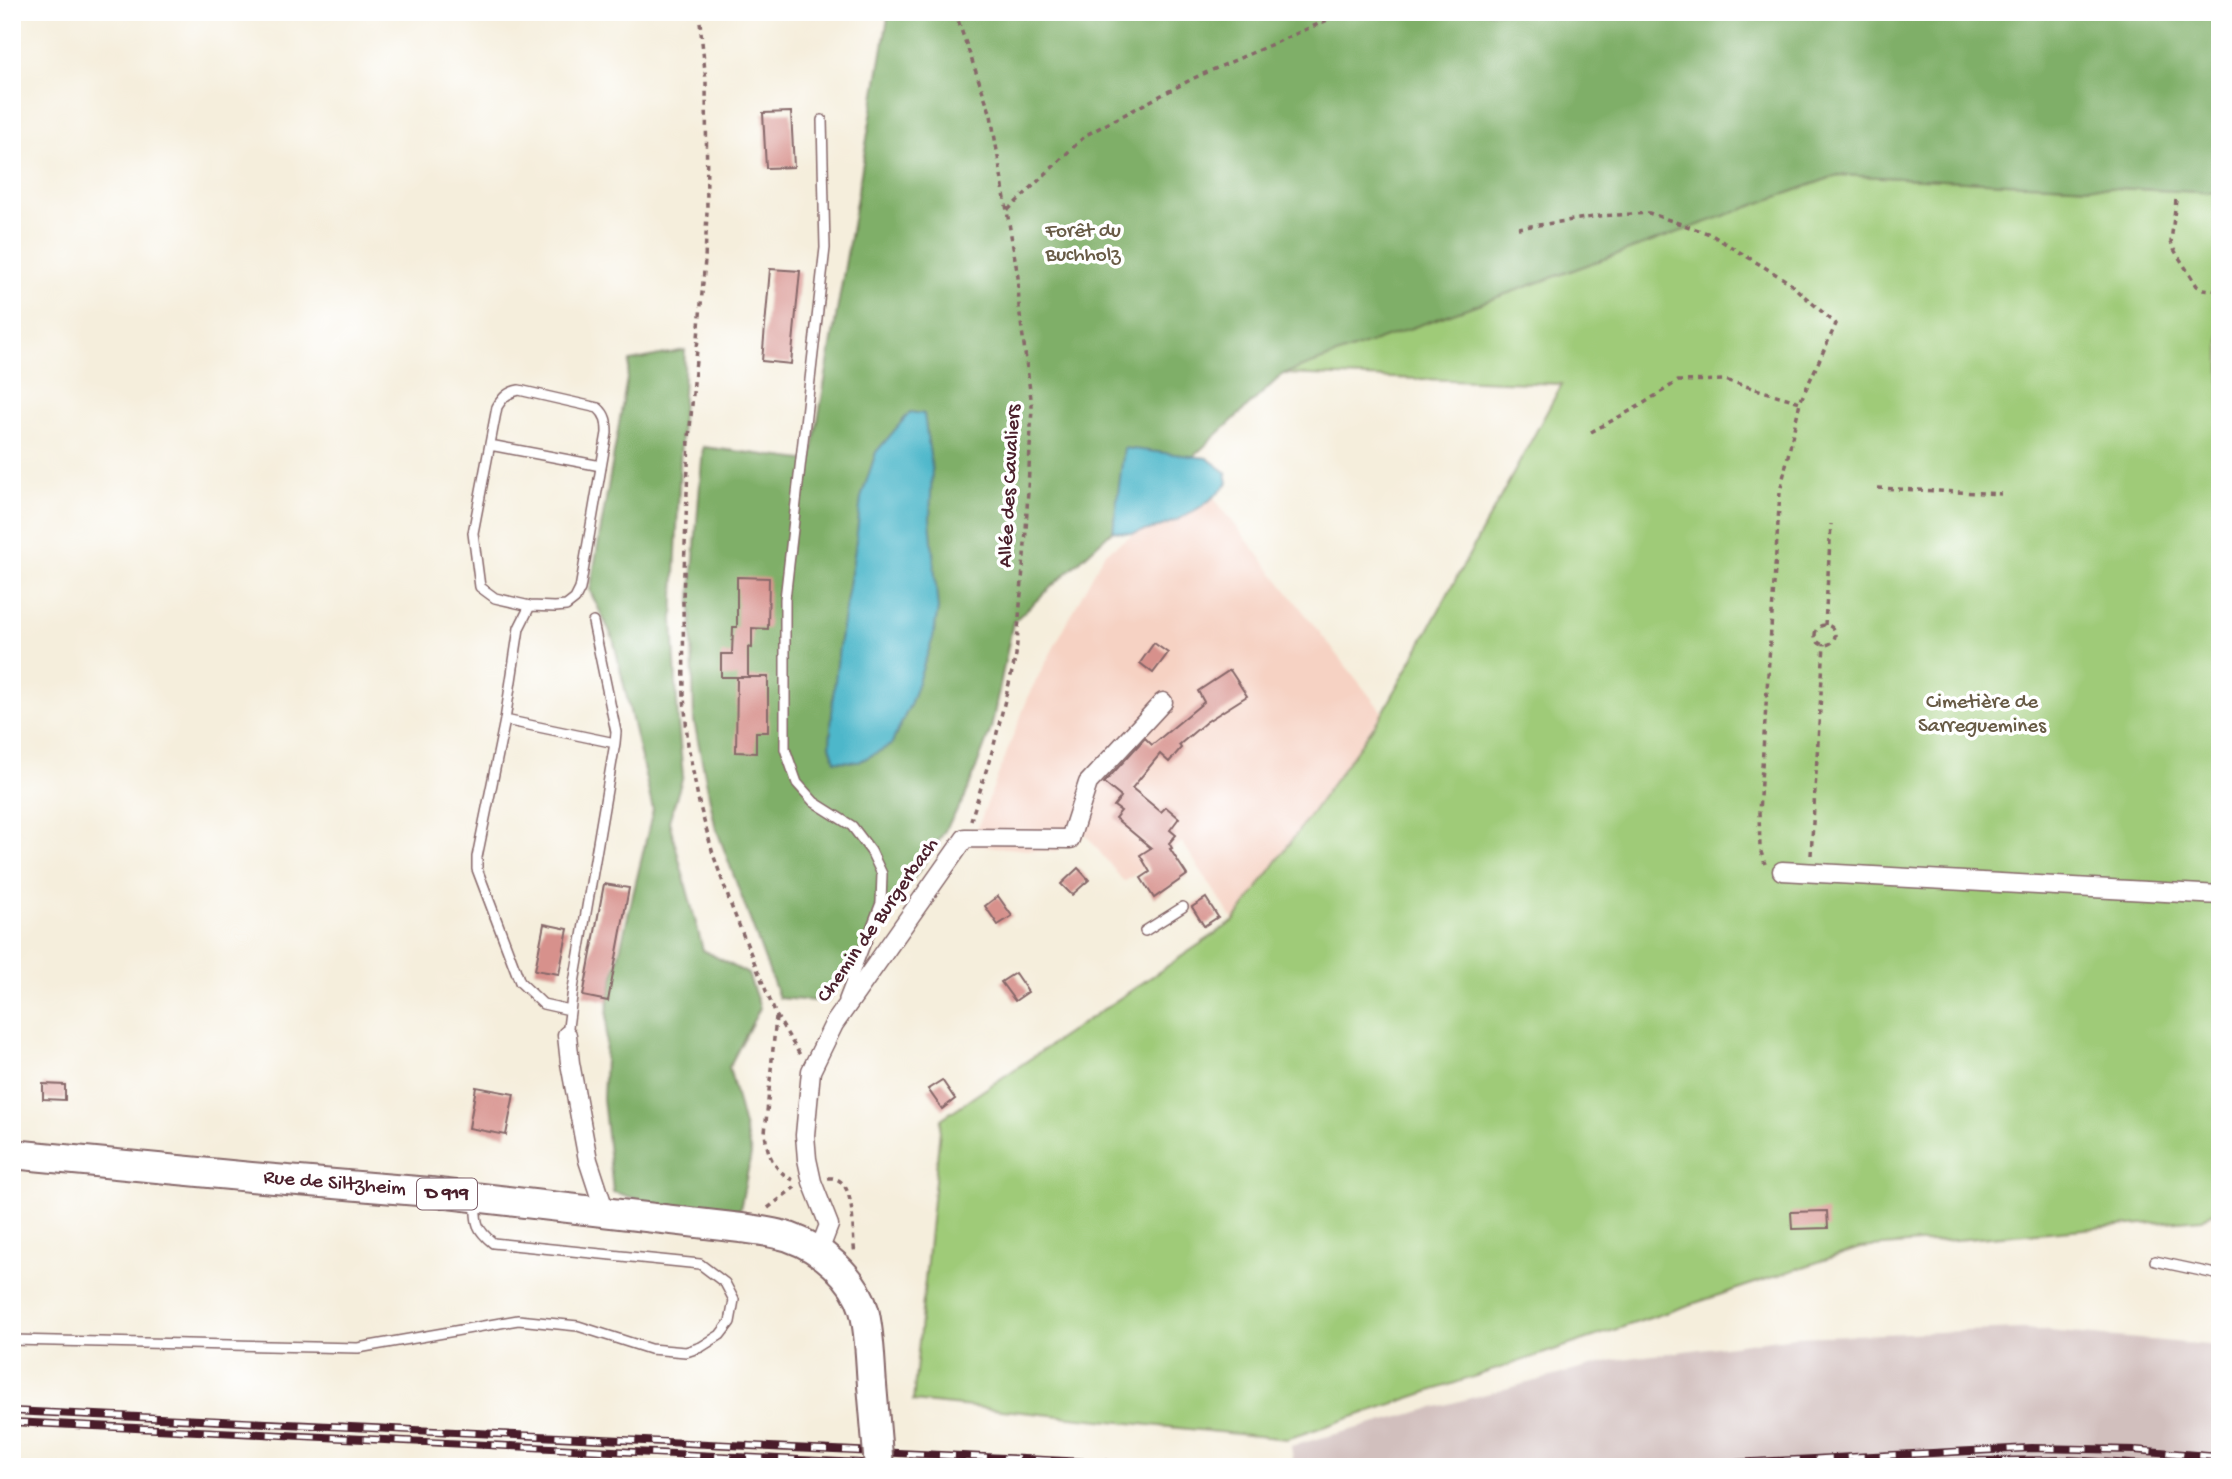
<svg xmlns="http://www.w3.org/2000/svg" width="2232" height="1479" font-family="'Gochi Hand',sans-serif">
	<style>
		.built { fill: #f6d2c3 }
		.industrial { fill: #d1bfbd }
		.green { fill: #9fcb78; stroke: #747552; stroke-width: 2 }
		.forest { fill: #7faf68; stroke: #64674a; stroke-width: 2 }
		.water { fill: #4db7ca; stroke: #4c6b7a; stroke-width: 2 }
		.building { fill: #d7918c }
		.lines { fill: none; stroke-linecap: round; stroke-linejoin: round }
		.service-casing { stroke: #866769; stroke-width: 12 }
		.minor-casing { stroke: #866769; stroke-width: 21 }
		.primary-casing { stroke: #866769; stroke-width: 32 }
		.path { stroke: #866769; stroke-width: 3.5; stroke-dasharray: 5 5; stroke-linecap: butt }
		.service { stroke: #fff; stroke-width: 9 }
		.minor { stroke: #fff; stroke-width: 18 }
		.primary { stroke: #fff; stroke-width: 28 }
		.rail-casing { stroke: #4a1f2b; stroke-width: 8 }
		.rail { stroke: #fff; stroke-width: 5; stroke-dasharray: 16; stroke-linecap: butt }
		.primary-bridge-casing { stroke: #866769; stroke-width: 32; stroke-linecap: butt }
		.primary-bridge { stroke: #fff; stroke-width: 28 }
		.labels { text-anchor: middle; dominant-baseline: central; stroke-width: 7; stroke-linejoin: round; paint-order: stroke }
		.shield { fill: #fff; stroke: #80626b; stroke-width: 2 }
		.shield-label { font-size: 19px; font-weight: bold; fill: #4a1f2b }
		.park-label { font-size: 21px; fill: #685b46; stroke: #fff }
		.street-label { font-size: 21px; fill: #4a1f2b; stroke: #fff }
	</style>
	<rect width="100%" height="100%" fill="#fff"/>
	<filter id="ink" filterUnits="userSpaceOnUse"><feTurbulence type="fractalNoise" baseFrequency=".0143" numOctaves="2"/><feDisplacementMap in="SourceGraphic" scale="14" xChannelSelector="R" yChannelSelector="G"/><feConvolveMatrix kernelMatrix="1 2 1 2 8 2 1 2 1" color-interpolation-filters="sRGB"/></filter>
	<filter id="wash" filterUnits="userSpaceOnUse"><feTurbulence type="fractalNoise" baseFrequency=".00686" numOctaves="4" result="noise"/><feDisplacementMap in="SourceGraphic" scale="28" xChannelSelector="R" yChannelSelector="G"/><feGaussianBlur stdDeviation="1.57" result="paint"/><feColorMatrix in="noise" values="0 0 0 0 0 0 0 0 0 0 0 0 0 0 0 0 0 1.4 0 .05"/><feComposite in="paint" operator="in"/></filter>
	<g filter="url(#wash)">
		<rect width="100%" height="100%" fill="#f5eedc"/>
		<path class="built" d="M1214,498l169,215 -149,208 -52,-79 -58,40 -42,-52 -27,22 -84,-7 60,-155 73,-136 29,-20 45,-15z"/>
		<path class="industrial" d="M2024,1329l196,17v121h-926l-3,-21 323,-86 181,-23z"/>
		<path class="green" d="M1838,175l382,18v1015l-18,11 -342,29 -573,191 -374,-38 28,-282 293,-198 149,-208 179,-329 -279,-10z"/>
		<path class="forest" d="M889,12h1331v181l-382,-18 -555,199 -270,248 -22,107 -26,68 -33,55 -105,150 -48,-4 -64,-173 -21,-104 -3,-125 12,-149 108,14z
			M685,350l-12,270 5,102 5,54 -14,45 34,129 45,24 12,34 -31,59 22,87 -11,56 -79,-4 -48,-14 -10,-94 5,-97 45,-191 -40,-172 -23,-47 40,-230z"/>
		<path class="water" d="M910,412l14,2 8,55 -2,49 8,91 -5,29 -23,67 -19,40 -32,17 -24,-1 -5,-16 3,-48 7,-58 15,-90 6,-51 15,-46z
			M1124,448l83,10 19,14 2,11c-23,26 -58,44 -93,50 -7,1 -15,-1 -22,-2z"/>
		<g id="blocks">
			<path class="building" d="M791,112l3,55 -28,1 -3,-55z
				M770,269l30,2 -9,93 -29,-3z
				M737,577l32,1 -1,51 -16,-1v20l-4,-1v30h-27v-23h11l1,-27h4z
				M1154,643l14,10 -15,20 -13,-10z
				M1230,670l17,26 -41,26 -27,23 2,3 -12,14 -9,-8 -28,34 29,24 5,-5 13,11 -9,12 6,5 -7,8 3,5 -2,1 17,26 -33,23 -13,-20 9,-6 -10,-17 11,-7 -36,-30 6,-7 -7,-5 7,-9 -17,-14 41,-45 7,7 52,-43 -6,-11z
				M737,677h31v55h-12v21l-20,-1z
				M1078,868l11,12 -17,15 -11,-11z
				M604,884l25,4 -21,113 -25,-5z
				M998,896l14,20 -14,9 -13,-19z
				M1206,898l12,19 -14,9 -12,-19z
				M544,924l24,5 -9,45 -24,-4z
				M1015,973l13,19 -13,9 -14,-19z
				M942,1080l13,19 -13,10 -14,-20z
				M43,1084l22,1v15l-22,-1z
				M476,1087l38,7 -8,41 -37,-7z
				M1827,1211l1,17 -36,1 -1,-17z"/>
		</g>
	</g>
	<g filter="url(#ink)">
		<use href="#blocks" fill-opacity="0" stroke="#866769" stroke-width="2"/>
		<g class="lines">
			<g class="service-casing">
				<path id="service" d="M822,120l3,128 -40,351v150l12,34 17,19 38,24 19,25 11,23 -1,29 -37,96
					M519,390l79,18c8,7 9,14 9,25l-27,156 -5,10 -9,7 -11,1 -25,-1 -35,-8 -15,-11 -7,-54 24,-126c6,-10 11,-15 22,-17z
					M490,445l111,21
					M530,606l-11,22 -14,92 -28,137v12l43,113 23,22 27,6
					M505,720l110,23
					M1145,931l38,-24
					M567,1035l6,-46 42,-246 1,-11 -23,-110
					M2155,1261l65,14
					M12,1340l346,8 160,-28 60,6 72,23 36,3 15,-5 19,-12 10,-13 4,-22 -9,-17 -25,-19 -207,-21c-16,-13 -18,-20 -17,-41"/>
			</g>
			<g class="minor-casing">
				<path id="minor" d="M1782,871l438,24
					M567,1035l3,28 18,97 17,52
					M819,1251l10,-26 -17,-43 -5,-23 -2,-24 6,-64 23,-47 131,-186 105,1 18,-56 75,-81"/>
			</g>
			<g class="primary-casing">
				<g id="primary">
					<path id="s1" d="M12,1154l239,23 179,15 311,36c15,2 32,4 48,9 32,11 65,39 75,73 6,24 6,51 8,75"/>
				</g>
			</g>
			<path class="path" d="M699,12l7,69 1,130 -2,49 -16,178 -6,162 1,97 4,48 11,58 14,51 19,54 44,107 24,40
				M955,12l36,103 27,162 1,30 13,99 -6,125 -10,124 -22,90 -23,75
				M957,19l14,-7
				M2176,200l-5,42 2,6 24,38 6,3 17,2
				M1008,210l78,-75 108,-57 152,-66
				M1518,228l82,-12 49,-3 61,21 77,47 49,43 -36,78 -20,90 -21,320 1,37 5,15
				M1591,432l50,-27 37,-24 47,-1 75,22
				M1878,488l123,6
				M1825,625l6,-101
				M1815 635a10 10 0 1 1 20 0a10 10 0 1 1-20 0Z
				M1811,855l13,-211
				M776,1017l-11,116c2,20 8,37 28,47
				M828,1178c30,-3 23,55 27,76
				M768,1208l27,-21"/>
			<use href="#service" class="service"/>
			<use href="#minor" class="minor"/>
			<use href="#primary" class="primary"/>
			<g class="rail-casing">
				<path id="rail" d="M12,1411l1181,56
					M12,1422l931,45
					M1971,1461l99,-1 108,7
					M1656,1467l375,-19 104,2 85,7"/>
			</g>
			<use href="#rail" class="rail"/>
			<g class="primary-bridge-casing">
				<path id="primary-bridge" d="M872,1385l7,82"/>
			</g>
			<use href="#primary-bridge" class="primary-bridge"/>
		</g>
	</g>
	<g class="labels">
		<rect class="shield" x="417" y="1178.5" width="60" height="31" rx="5"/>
		<g class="shield-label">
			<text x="447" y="1194">D 919</text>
		</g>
		<g class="park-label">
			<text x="1083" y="232">Forêt du<tspan x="1083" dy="24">Buchholz</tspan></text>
			<text x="1982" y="703">Cimetière de<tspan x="1982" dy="24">Sarreguemines</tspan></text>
		</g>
		<g class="street-label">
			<text transform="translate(1011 486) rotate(-87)">Allée des Cavaliers</text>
			<text transform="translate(879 921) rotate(-55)">Chemin de Burgerbach</text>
			<text stroke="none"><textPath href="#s1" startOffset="324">Rue de Siltzheim</textPath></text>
		</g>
	</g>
	<rect width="2232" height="1479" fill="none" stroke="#fff" stroke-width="42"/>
</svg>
